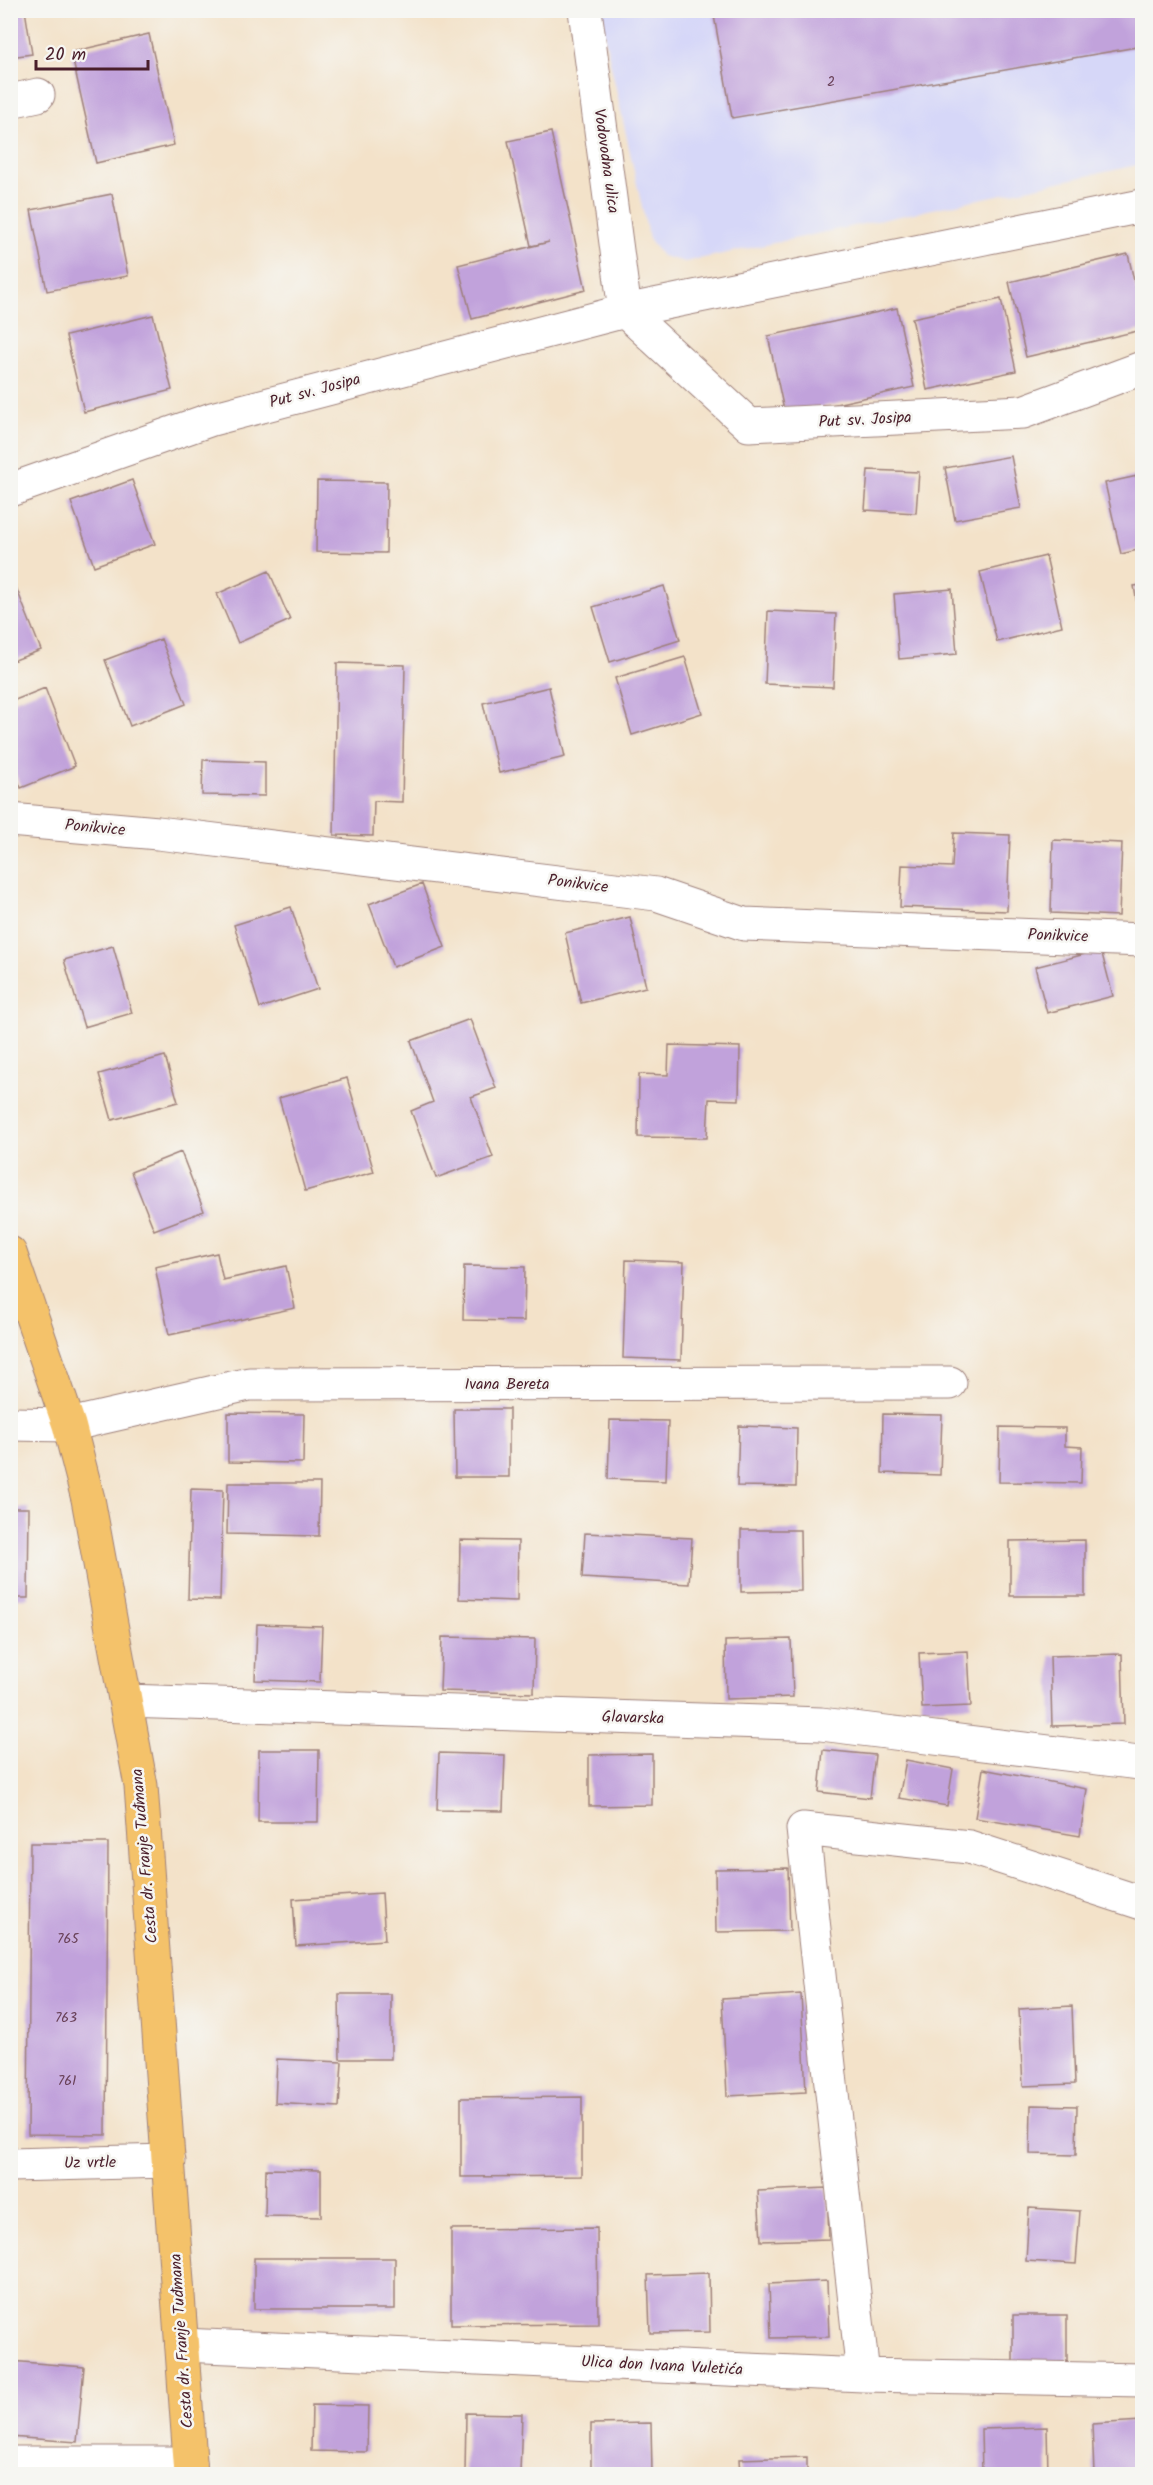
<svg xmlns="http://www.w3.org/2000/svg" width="1153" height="2485" font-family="Kalam,sans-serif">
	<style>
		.built { fill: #d6d7f8 }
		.building { fill: #c1a2db }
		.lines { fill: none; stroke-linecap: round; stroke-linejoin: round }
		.minor-casing { stroke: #9e807a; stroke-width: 35 }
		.major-casing { stroke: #9e807a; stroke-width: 35 }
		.minor { stroke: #fff; stroke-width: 33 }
		.major { stroke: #f4c26a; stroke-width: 33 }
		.labels { text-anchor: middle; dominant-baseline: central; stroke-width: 5; stroke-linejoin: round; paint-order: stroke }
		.number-label { font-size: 14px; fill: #684057 }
		.street-label { font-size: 16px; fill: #4a1f2b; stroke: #f6f6f2 }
	</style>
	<rect width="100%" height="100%" fill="#f6f6f2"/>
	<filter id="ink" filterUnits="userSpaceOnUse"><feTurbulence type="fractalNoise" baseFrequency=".0167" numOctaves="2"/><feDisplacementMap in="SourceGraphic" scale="12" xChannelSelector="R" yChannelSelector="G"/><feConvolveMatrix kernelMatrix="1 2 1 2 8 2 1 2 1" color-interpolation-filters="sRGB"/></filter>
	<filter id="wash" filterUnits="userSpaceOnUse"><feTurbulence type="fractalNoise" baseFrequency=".008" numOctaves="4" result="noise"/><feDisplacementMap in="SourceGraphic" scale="24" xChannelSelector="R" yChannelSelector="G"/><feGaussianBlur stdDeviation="1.35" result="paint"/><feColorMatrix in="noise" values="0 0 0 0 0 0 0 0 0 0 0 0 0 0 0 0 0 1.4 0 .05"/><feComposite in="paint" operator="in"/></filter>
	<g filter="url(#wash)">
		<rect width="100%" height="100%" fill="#f3e2c9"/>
		<path class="built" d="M599,11h543v153l-457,98 -23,-6 -13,-17z"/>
		<g id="blocks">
			<path class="building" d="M10,10h15l7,44 -22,3z
				M713,10h429v36l-410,72z
				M149,34l25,111 -78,18 -25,-111z
				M551,132l35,158 -114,29 -14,-54 91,-23 -18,4 -23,-105z
				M112,194l16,82 -81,15 -16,-81z
				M1128,254l14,62v14l-116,27 -17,-75z
				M1001,299l15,72 -89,19 -15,-72z
				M897,308l17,79 -129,28 -17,-79z
				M153,315l19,75 -88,22 -18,-76z
				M1011,456l10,52 -66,12 -10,-52z
				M868,470l51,2 -3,41 -51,-3z
				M1142,475v74l-21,5 -16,-71z
				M132,480l23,64 -61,22 -23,-64z
				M317,481l70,1 -1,71 -70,-1z
				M1046,556l16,70 -65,16 -17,-70z
				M269,571l21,49 -52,23 -21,-49z
				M10,572l31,78 -31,12z
				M1142,585v42h-1l-7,-41z
				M664,586l16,54 -70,22 -17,-55z
				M952,589l5,65 -58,5 -5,-65z
				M768,611l68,3 -3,73 -68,-3z
				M161,639l25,65 -56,22 -25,-66z
				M685,657l17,56 -70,22 -17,-57z
				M337,663l68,2 -3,137 -28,-1 -1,35 -39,-1z
				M549,687l16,70 -66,16 -16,-70z
				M45,688l30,78 -54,22 -11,-27v-59z
				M203,760l62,2v34l-63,-1z
				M954,833l56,2 -3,76 -107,-4 2,-42 50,2z
				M1053,840l69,3 -3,73 -68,-3z
				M422,884l23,63 -52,20 -24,-63z
				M291,907l27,82 -58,19 -26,-83z
				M630,917l16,70 -65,16 -16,-70z
				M113,946l19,67 -48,14 -20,-67z
				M1101,950l12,46 -66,17 -12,-46z
				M470,1019l26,69 -25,9 22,60 -57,21 -25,-67 22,-9 -22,-61z
				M669,1045l71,2 -1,53 -30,-1 -2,39 -69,-1 1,-63 29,1z
				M165,1056l13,46 -66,18 -13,-46z
				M347,1078l27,94 -69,19 -26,-93z
				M181,1152l23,59 -50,19 -23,-58z
				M217,1253l6,27 63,-14 9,42 -126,27 -14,-68z
				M626,1260l58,2 -3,98 -58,-2z
				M464,1266l61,1 -1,54 -61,-1z
				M454,1409h55v68h-54z
				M228,1413l76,1 -1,49 -75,-1z
				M883,1414l59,1 -2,60 -58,-2z
				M610,1420l58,1 -2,60 -58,-2z
				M739,1426l58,2 -1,59 -59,-1z
				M1000,1427l65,1v18l17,1 -1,36 -82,-1z
				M228,1483h92l-1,53 -92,-2z
				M191,1489l32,1 -3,110 -32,-1z
				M10,1508h19l-1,90h-18z
				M741,1530h59l1,61 -60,1z
				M585,1533l107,5 -3,46 -107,-6z
				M460,1540l58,1 -1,60 -58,-2z
				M1085,1540v56h-75v-55z
				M257,1624l65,2 -2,56 -65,-2z
				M442,1637l93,2 -1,54 -94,-2z
				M791,1639l2,58 -67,2 -1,-58z
				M968,1651l3,55 -49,2 -3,-55z
				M1122,1654l2,70 -72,2 -2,-70z
				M259,1750h60l-1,72h-60z
				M823,1750l52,5 -5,43 -51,-6z
				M439,1753l66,2 -2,56 -66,-1z
				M652,1754v51l-63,1v-51z
				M906,1760l47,9 -6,37 -48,-8z
				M983,1769l104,20 -7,47 -105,-18z
				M30,1843h78l-2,292 -78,-1z
				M788,1868l2,63 -74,1 -1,-63z
				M382,1893l3,47 -89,6 -3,-47z
				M339,1994h52v65h-51z
				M801,1994l5,98 -79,4 -5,-97z
				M1072,2006l3,78 -52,2 -4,-77z
				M277,2059l65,3 -3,45 -64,-4z
				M582,2097v79l-121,1v-79z
				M1031,2105l46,1 -1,49 -46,-1z
				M266,2169l55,1v47l-56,-1z
				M827,2188l2,51 -68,2 -3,-50z
				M1029,2208l51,3 -4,53 -50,-3z
				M597,2228l1,96 -147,1v-96z
				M254,2258h141v51h-141z
				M709,2273l1,59 -60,1 -2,-58z
				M827,2281l2,56 -58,1 -2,-54z
				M1013,2315h54v47h-54z
				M10,2361l74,6 -7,75 -67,-5z
				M312,2405l56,1 -1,46 -56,-1z
				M466,2413l56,1 -2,60h-55z
				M1142,2421v53h-48l-2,-50z
				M651,2423l1,51h-61v-50z
				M1047,2427l1,47h-66l-1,-45z
				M807,2457v17h-67l-1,-15z"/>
		</g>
	</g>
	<g filter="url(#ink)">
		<use href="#blocks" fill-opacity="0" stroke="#9e807a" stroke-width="1.5"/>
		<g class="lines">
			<g class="minor-casing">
				<path id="minor" d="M585,10l40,301
					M10,101l28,-6
					M625,311l124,114 274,-13 119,-44
					M10,490l202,-71 413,-108 517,-105
					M10,820l148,13 498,61 88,30 398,16
					M10,1424l59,1 180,-41 701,-1
					M126,1701l695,23 318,39
					M10,2165l159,-4
					M182,2345l681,30 279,5
					M863,2375l-60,-546 166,18 173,56
					M10,2463h180"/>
			</g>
			<g class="major-casing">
				<path id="major" d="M10,1253l59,172 19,74 53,287 50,688"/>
			</g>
			<use href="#minor" class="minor"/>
			<use href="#major" class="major"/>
		</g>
	</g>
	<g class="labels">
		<g class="number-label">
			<text x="831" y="82">2</text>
			<text x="68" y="1939">765</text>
			<text x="66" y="2018">763</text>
			<text x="67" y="2081">761</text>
		</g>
		<g class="street-label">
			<text transform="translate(606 161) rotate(82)">Vodovodna ulica</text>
			<text transform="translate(315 391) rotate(-15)">Put sv. Josipa</text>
			<text transform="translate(865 420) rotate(-3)">Put sv. Josipa</text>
			<text transform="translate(95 828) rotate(5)">Ponikvice</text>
			<text transform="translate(578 884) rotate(7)">Ponikvice</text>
			<text transform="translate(1058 936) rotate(2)">Ponikvice</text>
			<text x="507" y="1384">Ivana Bereta</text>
			<text transform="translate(633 1718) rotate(2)">Glavarska</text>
			<text transform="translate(145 1856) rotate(-95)">Cesta dr. Franje Tuđmana</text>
			<text transform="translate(90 2163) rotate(-1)">Uz vrtle</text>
			<text transform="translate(182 2341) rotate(-94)">Cesta dr. Franje Tuđmana</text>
			<text transform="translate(662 2366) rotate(3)">Ulica don Ivana Vuletića</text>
		</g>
	</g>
	<rect width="1153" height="2485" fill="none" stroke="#f6f6f2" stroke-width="36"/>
	<path d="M36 60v9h112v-9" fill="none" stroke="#4a1f2b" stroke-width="3"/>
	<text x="45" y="60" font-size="18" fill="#4a1f2b" stroke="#f6f6f2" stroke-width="4.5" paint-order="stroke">20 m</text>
</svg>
